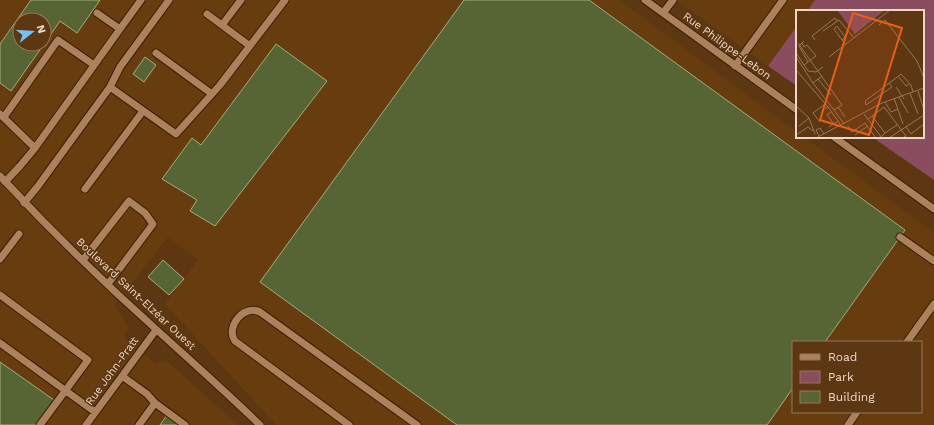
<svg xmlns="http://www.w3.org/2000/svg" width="934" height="425" font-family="'Work Sans',sans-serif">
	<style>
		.built { fill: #673c0f; fill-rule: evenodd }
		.green { fill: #894d5f }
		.building { fill: #576534; stroke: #9faf7b }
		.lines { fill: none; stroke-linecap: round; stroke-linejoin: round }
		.minor-casing { stroke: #3b2004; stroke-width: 9 }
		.minor { stroke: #ac825d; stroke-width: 7 }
		.labels { text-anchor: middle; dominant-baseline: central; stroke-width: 3; stroke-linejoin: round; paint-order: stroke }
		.street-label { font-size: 11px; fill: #eed7c4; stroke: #5c3712 }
		.inset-road { fill: none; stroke: #967759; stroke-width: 1 }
		.view { fill: #e85f15; fill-opacity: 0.15; stroke: #e85f15; stroke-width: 2 }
		.inset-edge { fill: none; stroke: #eed7c4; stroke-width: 2 }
	</style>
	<rect width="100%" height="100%" fill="#5c3712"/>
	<path class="built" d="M0,0h619l178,132v5h7l130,96v192h-658l-111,-121 33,-44 -30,-23 -53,68 13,21 -4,11 32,27 10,-4 72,65h-238zM20,20h24v24h-24zM793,342h128v70h-128z
		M676,0h139l-8,11h-10v15l-29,40z"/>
	<path class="green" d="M815,0h119v180l-62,-43h51v-126h-116z
		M797,26v60l-29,-20z"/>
	<path class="building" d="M31,0h69l-23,33 -17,-12 -16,23v-24h-24v24h24l-33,47 -11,-8v-39z
		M464,0h125l316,230 -80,112h-32v46l-26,37h-310l-197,-143z
		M276,44l51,37 -112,145 -25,-15 7,-11 -35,-21 30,-41 9,7z
		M145,57l11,8 -12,17 -11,-8z
		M163,260l21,19 -15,16 -21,-18z
		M0,362l54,38 -16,25h-38z
		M167,415l14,10h-21z"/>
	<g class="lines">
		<g class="minor-casing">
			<path id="minor" d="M645,0l152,110
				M663,13l10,-13
				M207,14l43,32
				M222,25l19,-25
				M120,29l21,-29
				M156,53l56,41
				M735,66l48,-66
				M110,87l10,-20 49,-67
				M0,114l35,34 -15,18 -15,16
				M4,117l54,-77 36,25
				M834,137l100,72
				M35,148l85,-119 -23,-16
				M0,176c50,54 103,106 158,155 34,31 69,62 102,94
				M85,189l58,-78
				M24,203l14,-17 72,-99 66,47 44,-49 65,-85
				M900,237l34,24
				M0,259l19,-25
				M83,260l46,-59 16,12 8,11 -45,60
				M0,295l88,65 -48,65
				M907,342l27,-38
				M0,343l95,69
				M122,376l25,18 8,9 30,22
				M86,425l70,-95
				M139,425l16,-22
				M349,425l-114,-84c-10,-14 9,-37 25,-29l157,113
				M848,425l9,-13"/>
		</g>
		<use href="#minor" class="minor"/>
	</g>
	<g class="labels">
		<g class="street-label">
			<text transform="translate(727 46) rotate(36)">Rue Philippe-Lebon</text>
			<text transform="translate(136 294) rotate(43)">Boulevard Saint-Elzéar Ouest</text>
			<text transform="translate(112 371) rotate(-54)">Rue John-Pratt</text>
		</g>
	</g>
	<g transform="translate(796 10)">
		<rect width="128" height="128" fill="#5c3712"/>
		<path d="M41,0h48l-30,24z" fill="#894d5f"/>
		<path class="inset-road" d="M83,15l6,-5 32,41 7,17M27,21l16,-11 15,18M19,30l-3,-4 23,-18 2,3M46,30l3,-3 -8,-11 -3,3 11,15M8,31l-5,5 9,16M2,33l44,62 -8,5 10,14M6,33l2,4 3,-2 9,11 -12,9 4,6 8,1 7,-5M0,43l8,12M0,47l17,26M33,47l61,-47M0,60l32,37M26,66l-9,7 21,27M102,66l8,10 3,-2M22,69l13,16M93,73l3,4 -26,18 -1,-4 35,-26 1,-1 10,11 2,7M100,77l8,12M122,81l6,19M114,83l8,21M103,87l9,16M98,88l9,26M89,92l6,10 7,-3M0,96l13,12M42,97l7,10M29,99l3,-2 10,14M35,102l-4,3 7,9M68,104l18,24M76,106l13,17 -4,4M72,109l16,-12 22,29 -4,2M24,112l-7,-9 12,-9M3,116l10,-8 6,16M52,116l4,6 13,-9 11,15M33,117l9,-6 3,5M110,117l5,7 13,-10M89,123l12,-8M0,125l12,-8 5,4M59,125l13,-9M23,126l-3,-6 4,-2 4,6M20,128l66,-35 42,-15M93,128l35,-23"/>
		<path class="view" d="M57,3l49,15 -33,107 -49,-15z"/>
		<rect width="128" height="128" class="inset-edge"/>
	</g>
	<rect x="792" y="341" width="130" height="72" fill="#5c3712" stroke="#967759"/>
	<rect x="800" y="354" width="20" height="6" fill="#ac825d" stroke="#967759"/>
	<text x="828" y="361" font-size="12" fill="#eed7c4">Road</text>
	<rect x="800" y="371" width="20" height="12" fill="#894d5f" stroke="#967759"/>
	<text x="828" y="381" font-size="12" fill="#eed7c4">Park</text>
	<rect x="800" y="391" width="20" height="12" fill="#576534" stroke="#967759"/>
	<text x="828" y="401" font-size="12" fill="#eed7c4">Building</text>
	<g transform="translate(32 32) rotate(73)"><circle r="19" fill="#5c3712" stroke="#967759"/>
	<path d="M0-3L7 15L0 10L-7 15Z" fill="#75c0f6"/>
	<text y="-6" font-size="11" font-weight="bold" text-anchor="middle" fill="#eed7c4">N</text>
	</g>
</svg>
